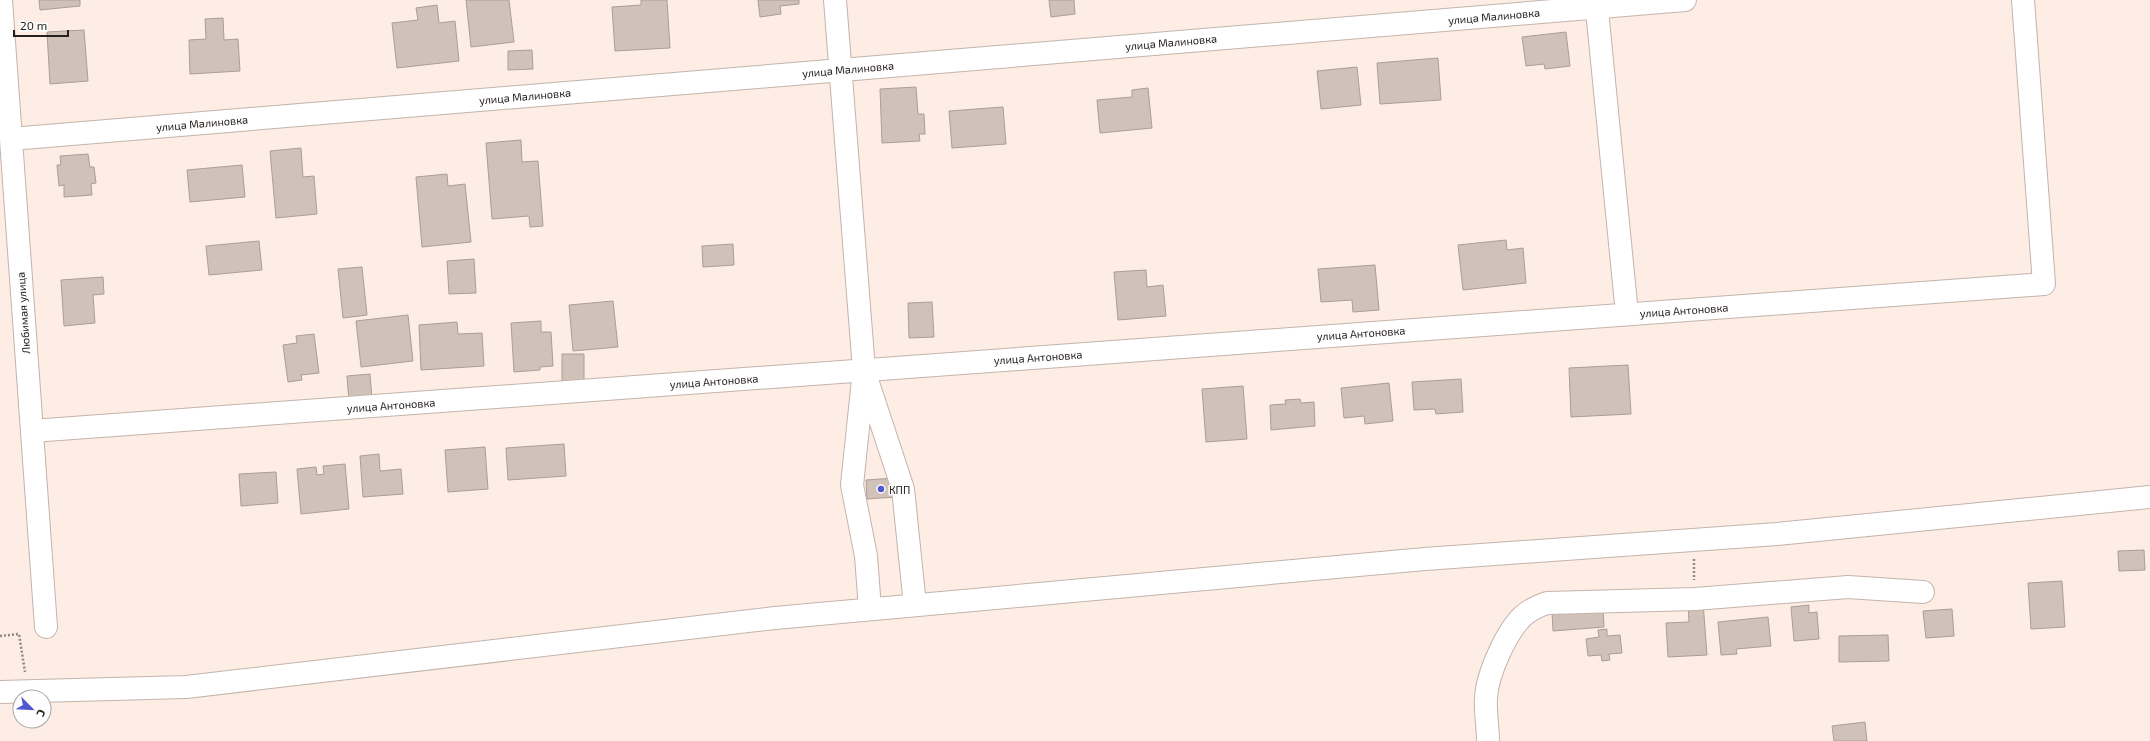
<svg xmlns="http://www.w3.org/2000/svg" width="2150" height="741" font-family="'Exo 2',sans-serif">
	<style>
		.building { fill: #d1c2b9; stroke: #ac9d95 }
		.lines { fill: none; stroke-linecap: round; stroke-linejoin: round }
		.minor-casing { stroke: #c3b4ac; stroke-width: 24 }
		.path { stroke: #938881; stroke-width: 2.5; stroke-dasharray: 2 2; stroke-linecap: butt }
		.minor { stroke: #fff; stroke-width: 22 }
		.poi-dot { fill: #5058ce; stroke: #fefefe; stroke-width: 1.5 }
		.labels { text-anchor: middle; dominant-baseline: central; stroke-width: 3; stroke-linejoin: round; paint-order: stroke }
		.street-label { font-size: 11px; fill: #27211e; stroke: #fefefe }
		.poi-label { font-size: 11px; fill: #27211e; stroke: #fefefe; text-anchor: start }
	</style>
	<rect width="100%" height="100%" fill="#fdede4"/>
	<path class="building" d="M39,0h41v6l-40,4z
		M466,0h43l5,42 -43,5z
		M641,0h26l3,48 -55,3 -3,-44 29,-2z
		M758,0h41v4l-19,2 1,8 -21,3z
		M1049,0h25l1,14 -24,3z
		M437,5l2,18 16,-2 4,40 -62,7 -5,-45 26,-3 -2,-12z
		M223,18l1,22 14,-1 2,32 -50,3 -1,-34 17,-1 -1,-20z
		M84,30l4,51 -38,3 -3,-52z
		M1566,32l4,34 -25,3 -1,-5 -18,2 -4,-29z
		M532,50l1,19 -25,1v-19z
		M1438,58l3,42 -61,4 -3,-41z
		M1357,67l4,38 -40,4 -4,-38z
		M916,87l2,27h6l1,20h-6l1,7 -38,2 -2,-54z
		M1148,88l4,40 -52,5 -3,-33 35,-3v-7z
		M1003,107l3,37 -54,4 -3,-37z
		M521,140l1,22 16,-1 5,65 -13,1 -1,-11 -37,3 -6,-76z
		M301,148l2,29 11,-1 3,38 -41,4 -6,-67z
		M88,154l2,13h4l2,16 -5,1 1,11 -28,2v-12l-5,1 -2,-21h4l-1,-9z
		M242,165l3,32 -55,5 -3,-32z
		M447,174l1,12 17,-2 6,58 -49,5 -6,-70z
		M1506,240l1,10 16,-2 3,35 -63,7 -5,-45z
		M259,241l3,29 -53,5 -3,-29z
		M733,244l1,21 -31,2 -1,-21z
		M474,259l2,34 -27,1 -2,-33z
		M1375,265l4,45 -26,2 -1,-12 -31,2 -3,-33z
		M362,267l5,48 -24,3 -5,-49z
		M1146,270l1,17 16,-2 3,31 -48,4 -4,-48z
		M103,277l1,17 -11,1 2,28 -31,3 -3,-46z
		M613,301l5,46 -45,4 -4,-46z
		M932,302l2,35 -25,1 -1,-35z
		M408,315l5,46 -52,6 -5,-46z
		M541,321v11h10l2,34 -13,1v3l-26,2 -3,-49z
		M457,322l1,12 24,-1 2,33 -63,4 -2,-45z
		M314,334l5,39 -18,2 1,5 -14,2 -5,-37 14,-2 -1,-7z
		M562,354h22v30l-22,1z
		M1628,365l3,49 -60,3 -2,-49z
		M370,374l2,25 -23,3 -2,-26z
		M1461,379l2,33 -27,2 -1,-5 -21,1 -2,-28z
		M1389,383l4,38 -28,3 -1,-8 -20,2 -3,-30z
		M1243,386l4,53 -41,3 -4,-53z
		M1300,399l1,4 13,-1 1,24 -44,4 -1,-25 16,-1 -1,-4z
		M564,444l2,32 -58,4 -2,-32z
		M485,447l3,42 -40,3 -3,-42z
		M379,454l1,17 21,-2 2,25 -40,3 -3,-41z
		M345,464l4,45 -48,5 -4,-45 19,-2 1,8 7,-1 -1,-8z
		M276,472l2,31 -37,3 -2,-32z
		M895,478l1,19 -29,2 -1,-19z
		M2144,550l1,20 -26,1 -1,-20z
		M2062,581l3,46 -34,2 -3,-46z
		M1703,602l4,53 -39,2 -2,-34 23,-1 -1,-19z
		M1809,605v8l8,-1 2,27 -25,2 -3,-34z
		M1603,608l1,19 -51,4 -1,-19z
		M1952,609l2,27 -28,2 -3,-27z
		M1768,617l3,29 -35,3 1,5 -16,1 -3,-33z
		M1607,629v7l13,-1 2,18 -13,1 1,6 -8,1 -1,-6 -13,1 -2,-17 13,-2 -1,-7z
		M1888,635l1,26 -50,1v-26z
		M1865,722l2,19h-33l-2,-15z"/>
	<g class="lines">
		<g class="minor-casing">
			<path id="minor" d="M1,0l45,627
				M835,0l29,370 -12,115 14,71 4,53
				M1596,0l31,314
				M11,139l1674,-139
				M866,377l37,112 12,116
				M32,431l2012,-147 -21,-284
				M0,692l186,-5 589,-69 650,-59 352,-25 373,-37
				M1488,741c0,-14 -3,-29 -2,-43 1,-23 20,-66 37,-82 7,-6 14,-10 24,-13l148,-4 153,-12 75,5"/>
		</g>
		<path class="path" d="M1694,559v21
			M0,636l19,-2 6,38"/>
		<use href="#minor" class="minor"/>
	</g>
	<circle class="poi-dot" cx="881" cy="489" r="4"/>
	<g class="labels">
		<g class="street-label">
			<text transform="translate(1494 16) rotate(-5)">улица Малиновка</text>
			<text transform="translate(1171 42) rotate(-5)">улица Малиновка</text>
			<text transform="translate(848 69) rotate(-5)">улица Малиновка</text>
			<text transform="translate(525 96) rotate(-5)">улица Малиновка</text>
			<text transform="translate(202 123) rotate(-5)">улица Малиновка</text>
			<text transform="translate(1684 310) rotate(-4)">улица Антоновка</text>
			<text transform="translate(23 313) rotate(-94)">Любимая улица</text>
			<text transform="translate(1361 333) rotate(-4)">улица Антоновка</text>
			<text transform="translate(1038 357) rotate(-4)">улица Антоновка</text>
			<text transform="translate(714 381) rotate(-4)">улица Антоновка</text>
			<text transform="translate(391 405) rotate(-4)">улица Антоновка</text>
		</g>
		<g class="poi-label">
			<text x="889" y="489">КПП</text>
		</g>
	</g>
	<g transform="translate(32 709) rotate(114)"><circle r="19" fill="#fefefe" stroke="#a8a6a4"/>
	<path d="M0-3L7 15L0 10L-7 15Z" fill="#5058ce"/>
	<text y="-6" font-size="11" font-weight="bold" text-anchor="middle" fill="#27211e">С</text>
	</g>
	<path d="M14 30v6h54v-6" fill="none" stroke="#27211e" stroke-width="2"/>
	<text x="20" y="30" font-size="12" fill="#27211e" stroke="#fefefe" stroke-width="3" paint-order="stroke">20 m</text>
</svg>
